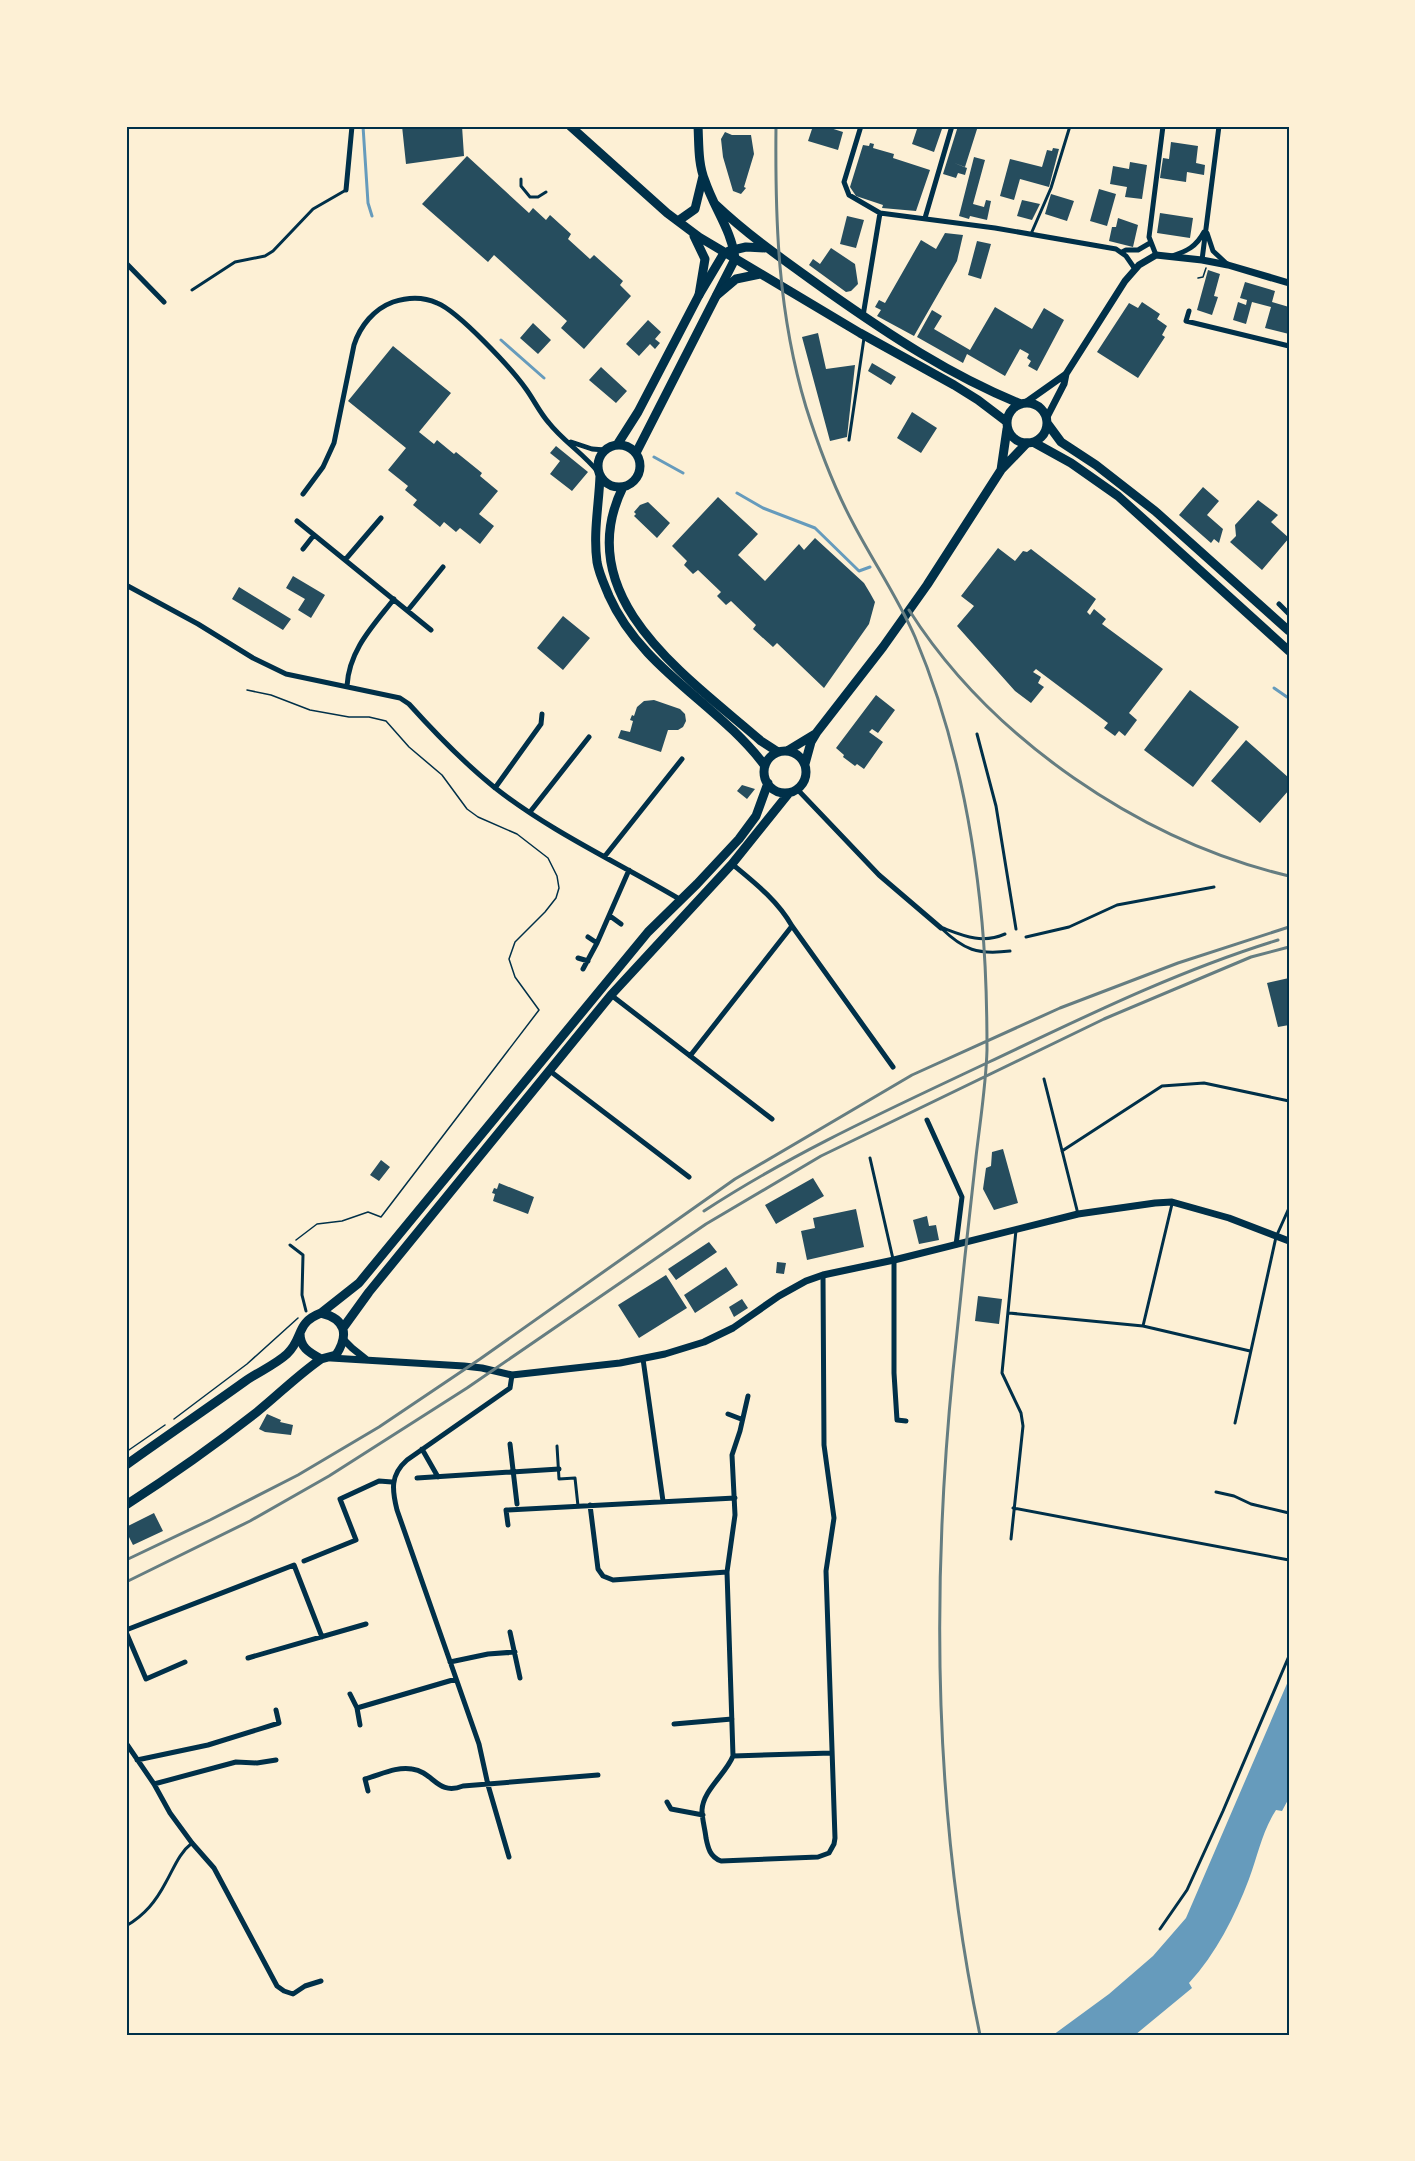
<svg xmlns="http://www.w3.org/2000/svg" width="1415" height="2161" font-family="'Fira Sans',sans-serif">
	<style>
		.water { fill: #669bbc }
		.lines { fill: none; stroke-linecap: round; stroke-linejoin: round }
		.stream { stroke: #669bbc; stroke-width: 3 }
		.building { fill: #264d5e }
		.path { stroke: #003049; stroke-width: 1.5 }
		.service { stroke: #003049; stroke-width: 3 }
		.minor { stroke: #003049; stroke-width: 5 }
		.tertiary { stroke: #003049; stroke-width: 7 }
		.primary { stroke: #003049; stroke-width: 9 }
		.trunk { stroke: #003049; stroke-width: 9 }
		.rail { stroke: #657d81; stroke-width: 3 }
		.neatline { fill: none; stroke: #003049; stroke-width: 2 }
	</style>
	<rect width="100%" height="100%" fill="#fdf0d5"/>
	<path class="water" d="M1289,1679v119l-7,13 -6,-1c-14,22 -18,45 -27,69 -14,37 -33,75 -60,104l3,5 -57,47h-82l56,-41 44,-38 33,-38z"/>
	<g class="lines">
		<path class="stream" d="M363,126l5,77 4,13
			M501,340l43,38
			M654,457l29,16
			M737,493l26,15 52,20 44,43 11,-4
			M1274,688l13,9"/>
	</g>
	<path class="building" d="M402,126h60l2,30 -58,8z
		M813,126h11l19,6 -5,18 -30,-9z
		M918,126h25l-9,26 -22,-8z
		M958,126h20l-13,41 -11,-4 13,5 -2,7 -7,-2 -2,5 -13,-4z
		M725,132l7,3h19l3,19 -10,33 2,1 -5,6 -8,-3 -10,-34 -2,-18z
		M1171,142l27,4 -2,17 9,2 -1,10 -17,-3 -1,10 -26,-4 3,-20 6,1z
		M870,143l4,1 -1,4 21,6 -1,4 37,12 -14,41 -34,-3 1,-3 -27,-9 -6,-9 13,-42 6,1z
		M1053,148l6,1 -10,38 -29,-8 -6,21 -14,-4 10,-37 32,8 5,-17 5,1z
		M467,156l62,57 4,-5 13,12 4,-5 21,19 -3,5 22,20 4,-4 29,26 -3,4 11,11 -47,53 -23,-21 6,-7 -73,-66 -6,7 -66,-58z
		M974,157l11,3 -12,44 11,3 2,-7 5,1 -4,19 -17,-4 -1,3 -10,-3z
		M1130,162l17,3 -5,34 -17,-2 2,-10 -17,-3 3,-18 16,3z
		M1099,189l17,5 -9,32 -17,-5z
		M1051,194l23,7 -7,20 -22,-7z
		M1022,200l18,4 -8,16 -15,-4z
		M1160,213l33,5 -3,20 -33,-5z
		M847,216l17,4 -8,28 -16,-4z
		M1118,218l20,7 -5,22 -24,-6 3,-14h4z
		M945,233l18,2 -6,26 -43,75 -37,-20 4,-6 -6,-3 4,-7 6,3 36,-63 15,9z
		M977,241l14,3 -10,35 -13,-4z
		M831,248l24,16 3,20 -7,7 -5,1 -37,-27 4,-6 7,5z
		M1208,270l12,4 -6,22 4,1 -6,18 -15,-5z
		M1245,282l30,9 -3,11 17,5v27l-24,-6 6,-21 -19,-5 -6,22 -13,-4 5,-18 8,3 1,-5 -7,-2z
		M1142,302l18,12 -3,5 10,7 -5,9 3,2 -27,41 -41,-26 32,-49 9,5z
		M995,307l37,22 12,-21 20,12 -27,51 -9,-5 3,-5 -4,-3 2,-4 -9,-5 -15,27 -38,-22 -4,9 -46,-26 15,-27 10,6 -8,13 36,21z
		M648,320l13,12 -6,7 5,4 -5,6 -5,-5 -11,12 -13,-12z
		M533,323l18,17 -13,14 -18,-16z
		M818,333l8,36 29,-4 -8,72 -17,4 -28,-104z
		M393,346l58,47 -32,39 15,12 3,-4 17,14 2,-2 26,21 -2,3 18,15 -19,23 15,12 -14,18 -20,-16 -4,4 -12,-10 -4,5 -27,-22 4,-5 -12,-10 3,-4 -20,-16 18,-22 -58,-47z
		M872,363l24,14 -5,8 -23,-14z
		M601,367l26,24 -11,12 -27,-23z
		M912,412l25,16 -16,25 -24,-15z
		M556,446l32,26 -16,19 -22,-17 10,-13 -10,-8z
		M1203,487l16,14 -12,14 16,14 -4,14 -5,-4 -3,4 -32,-28z
		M718,497l40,37 -20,21 27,26 34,-37 5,6 11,-12 49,45 6,10 5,9 -6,22 -45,64 -47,-45 -4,4 -20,-18 3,-4 -25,-24 -5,4 -9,-9 4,-4 -23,-22 -5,4 -9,-9 3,-4 -15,-15z
		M1258,500l20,15 -7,7 18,16 -27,32 -32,-28 6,-6 -1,-11z
		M648,502l22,21 -13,15 -23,-22 2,-2 -2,-2 6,-7z
		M998,548l17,13 8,-10 4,1 4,-3 65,50 -9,13 3,3 4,-6 12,10 -4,5 61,45 -34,44 8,7 -12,16 -6,-5 -4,5 -11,-8 4,-5 -72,-54 -3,3 8,5 -3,6 6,4 -13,16 -16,-12 -58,-65 17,-20 -13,-10z
		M293,576l32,19 -14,23 -13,-8 7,-11 -19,-11z
		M239,587l52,32 -8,11 -51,-31z
		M563,616l27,22 -27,32 -26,-22z
		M1190,690l49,37 -46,60 -49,-37z
		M876,695l19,15 -17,23 -6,-4 -3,3 14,10 -19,27 -7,-5 -2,2 -12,-9 1,-2 -8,-7z
		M654,700l26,9 5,5 1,7 -3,6 -5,3h-10l-7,22 -43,-14 3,-8 9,2 3,-11 -3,-1 2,-5 2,1 3,-9 7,-6z
		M1246,740l43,38v12l-29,33 -49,-42z
		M742,785l13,4 -8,10 -10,-8z
		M1289,978v47l-11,2 -11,-44z
		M1003,1149l15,54 -24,7 -11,-21 3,-21 5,-2 1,-14z
		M381,1160l9,7 -11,14 -9,-6z
		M813,1178l11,18 -48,28 -11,-19z
		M499,1183l35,14 -6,17 -35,-13 2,-7 -3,-1 2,-5 3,1z
		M856,1209l8,38 -57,13 -6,-29 14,-3 -2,-10z
		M927,1216l2,10 7,-1 3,15 -20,4 -6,-24z
		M709,1242l8,10 -41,28 -8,-11z
		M777,1262l9,1 -2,11 -8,-1z
		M726,1267l12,18 -43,28 -11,-18z
		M666,1275l21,33 -48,30 -21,-33z
		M978,1296l24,3 -3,25 -24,-3z
		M742,1299l6,9 -14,9 -5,-10z
		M267,1414l14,6 -1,2 13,3 -2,10 -26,-3 -6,-3z
		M154,1513l9,18 -30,14 -7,-14v-4z"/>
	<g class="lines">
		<path class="path" d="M1198,278l5,-1 3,-9
			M247,690l24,5 39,15 39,7h20l17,4 23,26 33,28 25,34 11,8 39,17 31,24 9,18 2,12 -3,10 -11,14 -30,30 -6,17 6,18 24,33 -158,207 -13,-5 -26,9 -25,3 -21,16
			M174,1419l73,-55 51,-46
			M126,1452l39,-27"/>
		<path class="service" d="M521,179v7l9,11h8l8,-5
			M1031,234l20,-46 19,-62
			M192,290l43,-28 30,-6 8,-5 40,-42 33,-19
			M849,440l15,-102
			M977,734l19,72 20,123
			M941,928c23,22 36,27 69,23
			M943,928c21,8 39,16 62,6
			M1026,937l43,-10 48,-22 97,-18
			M1044,1079l34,135
			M1062,1151l100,-65 42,-3 85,18
			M870,1158l23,101
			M290,1245l13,10 -1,40 4,16
			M1009,1313l134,13 107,25
			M1143,1326l29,-122
			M1235,1423l41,-186 13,-29
			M557,1446l2,33 16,-1 3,28
			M1216,1492l18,4 17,8 38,9
			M1013,1508l276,52
			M1011,1539l12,-113 -2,-13 -19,-40 14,-143
			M126,1926c19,-11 30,-25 40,-44 8,-14 13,-29 26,-39
			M1160,1929l27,-39 36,-79 66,-155"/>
		<path class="minor" d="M861,126l-17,56 5,13 31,18 -17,103
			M346,190l6,-64
			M880,213l115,15 121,21 10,7 9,13
			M925,218l27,-92
			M1207,233l6,18 14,13
			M1122,252l4,-2h12l12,-7
			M1156,255l-7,-18 14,-111
			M1172,256c15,-5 24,-9 32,-24
			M1202,260l17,-134
			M126,263l38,39
			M1189,311l-3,10 103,25
			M571,442l21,7 13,1
			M303,494l20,-27 11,-24 20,-98c6,-19 20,-36 39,-43 15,-5 29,-6 44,1 21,8 75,66 89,86 8,11 14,24 23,34 14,18 35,31 49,49
			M297,521l134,109
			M303,549l11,-14
			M345,560l36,-42
			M126,585l72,39 55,34 33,16 114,24 9,6c27,30 54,58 85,83 57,45 125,76 187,113
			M1279,604l10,10
			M408,610l35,-43
			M347,686c2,-36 26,-60 47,-87
			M495,788l46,-64 1,-10
			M797,789l82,86 62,53
			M530,812l59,-75
			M605,856l77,-97
			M732,864c23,19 45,36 60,62l101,141
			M610,916l11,8
			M588,937l9,6
			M578,958l10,3
			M583,969l14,-26 32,-73
			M611,995l161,124
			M690,1056l102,-130
			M550,1071l139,106
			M927,1120l35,77 -6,48
			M894,1260v113l3,47 9,1
			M643,1359l20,142
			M748,1396l-8,35 -8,24 3,60 -8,57 6,184c-7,18 -30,34 -31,54 0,9 3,19 4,28 2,10 4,19 15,23l97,-4 11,-4 5,-9 1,-6 -9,-267 8,-53 -10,-73 -1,-170
			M728,1414l13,5
			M510,1444l7,60
			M422,1449l16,28
			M417,1478l142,-9
			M590,1505l8,64 5,7 10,4 114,-8
			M508,1525l-2,-15 229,-12
			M304,1561l52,-21 -16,-41 39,-18 13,1
			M126,1630l168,-65 28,72
			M126,1632l20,47 39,-17
			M510,1632l10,46
			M248,1658l118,-34
			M450,1662l38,-8 27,-2
			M350,1694l7,14 3,17
			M357,1708l99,-29
			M674,1724l58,-5
			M126,1743l28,41 16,29 22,30 22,25 63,118 7,5 9,3 12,-8 16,-5
			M733,1756l99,-3
			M137,1760l71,-15 71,-22 -3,-13
			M154,1784l82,-22 21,1 19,-3
			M368,1791l-3,-12c15,-4 32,-13 47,-10 22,3 25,27 51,17l135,-11
			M667,1802l4,7 32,6
			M509,1857l-21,-72 -9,-41 -82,-234c-5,-20 -7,-35 10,-50l103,-72 2,-13"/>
		<path class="tertiary" d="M1025,403l41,-29 59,-93 14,-16 17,-10 46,5 26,5 61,18
			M1046,419l18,-35 2,-10
			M344,1340l8,8 15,12
			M331,1358l133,8 18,2 30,7 108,-12 45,-9 39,-12 29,-14 46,-32 27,-15 17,-6 71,-15 184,-46 77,-11 17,-1 57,16 60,23"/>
		<path class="primary" d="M598 466a21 21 0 1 1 42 0a21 21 0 1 1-42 0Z
			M617,445l21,-33 61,-117 25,-42
			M636,453l99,-194
			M1001,470l6,-41
			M600,476c-1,28 -7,57 -3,86 2,12 8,24 12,34 33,74 110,108 156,170
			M623,487c-55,111 66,191 138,254l17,11
			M787,751l28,-17
			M764 772a21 21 0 1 1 42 0a21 21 0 1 1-42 0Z
			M805,764l6,-22 6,-10 66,-85 44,-62 74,-115 26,-27
			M321,1313l38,-30 289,-351 49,-48 42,-45 17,-23 12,-33
			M343,1328l26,-36 242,-297 121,-131 57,-71
			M126,1465c39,-28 79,-55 118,-83 14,-10 31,-17 43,-28 17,-16 8,-31 34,-41 25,6 28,22 15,42l-15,4c-13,-7 -21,-12 -21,-26
			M126,1505c45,-29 89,-60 131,-93 22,-18 41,-37 64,-53"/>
		<path class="trunk" d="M570,126l97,87 32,24 161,96 94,52 24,15 29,22
			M698,126c1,19 0,38 7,55 9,27 27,50 30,78
			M715,204c35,33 73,59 112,87 61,43 124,85 194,113
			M678,221l17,-12 8,-33
			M694,236l11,23 -6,36
			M729,251l17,-4 19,1
			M717,295l19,-16 24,-5
			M1007 423a20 20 0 1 1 40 0a20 20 0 1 1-40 0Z
			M1047,423l14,19 35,23 59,46 134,120
			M1033,442l38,21 47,33 171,155"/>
		<path class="rail" d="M776,126c-1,96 2,188 30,281 13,41 28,81 48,118 20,38 44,73 61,112 38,90 58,188 67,285 4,43 5,85 5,128 -1,35 -7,72 -11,107 -8,71 -16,143 -23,214 -22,220 -19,447 27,664
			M909,610c82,129 232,231 380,266
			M704,1211c90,-59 188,-103 285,-149 95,-45 188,-91 289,-122
			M126,1560l84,-40 88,-45 81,-48 101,-68 255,-180 177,-104 148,-67 118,-45 111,-36
			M126,1582l124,-61 79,-45 138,-88 239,-164 115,-68 283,-137 147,-62 38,-10"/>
	</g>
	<rect width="1415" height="2161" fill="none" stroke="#fdf0d5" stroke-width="255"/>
	<rect x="128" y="128" width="1160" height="1906" class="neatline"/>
</svg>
